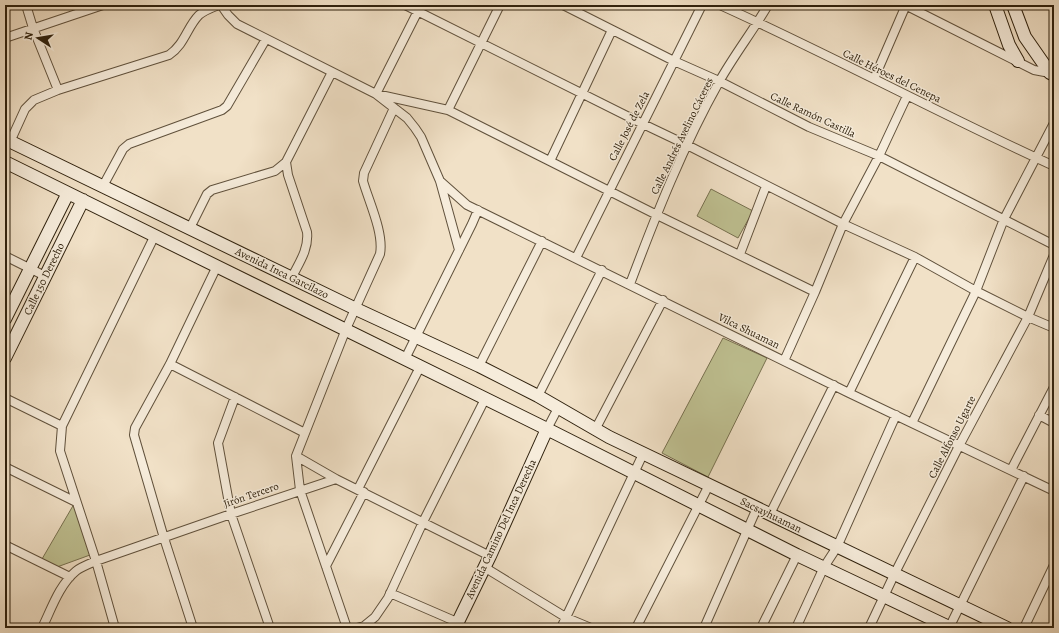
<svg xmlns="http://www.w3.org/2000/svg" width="1059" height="633" font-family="Alegreya,serif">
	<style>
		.green { fill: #bfc192; stroke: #777150 }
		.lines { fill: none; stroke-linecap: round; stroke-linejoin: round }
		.street-casing { stroke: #60513c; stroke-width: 10 }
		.secondary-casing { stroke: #2f210d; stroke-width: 14 }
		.street { stroke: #f6ecdb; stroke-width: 8 }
		.secondary { stroke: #f6ecdb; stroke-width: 12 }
		.labels { text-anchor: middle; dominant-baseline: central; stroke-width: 3; stroke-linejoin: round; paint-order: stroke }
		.street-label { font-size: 11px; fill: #2f210d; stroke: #f6ecdb }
	</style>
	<rect width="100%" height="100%" fill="#f1e1c7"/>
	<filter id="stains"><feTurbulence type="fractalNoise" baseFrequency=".005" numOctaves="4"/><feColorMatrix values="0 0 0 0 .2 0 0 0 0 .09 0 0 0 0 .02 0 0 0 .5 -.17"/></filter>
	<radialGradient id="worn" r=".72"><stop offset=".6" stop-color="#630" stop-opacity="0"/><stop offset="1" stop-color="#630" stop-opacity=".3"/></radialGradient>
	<path class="green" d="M711,189l42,22 -15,27 -41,-22z
		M723,338l44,20 -59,119 -46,-24z
		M74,504l16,51 -33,12 -15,-8z"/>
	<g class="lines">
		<g class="street-casing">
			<path id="street" d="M26,5l7,23 25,62
				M221,5l7,10 9,9 139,70 31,24 8,10 6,9 19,44 19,69
				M405,5l238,119 44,21 156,79 72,33 61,34 52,26 26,11
				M421,5l-45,89 72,16 209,105 158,77
				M563,5l111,56 45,20 90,46 70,29 175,89
				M720,5c113,51 222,110 334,161
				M905,5l129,65 16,3
				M5,38l98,-33
				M874,79l32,-74
				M448,110l52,-105
				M10,142l15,-33 9,-9 24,-10 111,-35c16,-11 18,-28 30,-40 6,-5 12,-7 20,-10
				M550,161l62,-131
				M440,181l27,24 382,188 205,98
				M103,186l20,-37 6,-5 93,-34 5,-4 39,-67
				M190,228l17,-34 5,-4 63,-19 11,-9
				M740,254l26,-68
				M5,256l40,20
				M576,258l126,-253
				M292,277c7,-14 17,-28 15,-45l-19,-57 -2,-13 46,-90
				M630,284c26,-69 53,-138 89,-202 15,-27 34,-51 49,-77
				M405,359l67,-135 6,-14
				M784,361l31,-69 28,-68 36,-68 28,-60
				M170,364l135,69
				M479,366l63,-125
				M849,393l66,-136
				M538,396l64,-126
				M235,397l-17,46 13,71 39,114
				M5,398l57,28
				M1039,415l15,8
				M912,423l64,-132 28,-72 50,-96
				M547,429l11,-21
				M595,430l68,-130
				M296,456l40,23
				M5,467l71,35
				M1011,470l43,-83
				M358,489l62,-122
				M770,514l64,-129
				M5,545l65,32
				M326,566l38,-74
				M484,567l83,51 24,10
				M390,593l67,29
				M42,628c9,-18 17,-43 34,-57 5,-4 13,-7 20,-10l135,-47 105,-35 154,77
				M115,628l-19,-67 -36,-110 2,-25 93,-191
				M193,628l-29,-90 -30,-103 1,-7 35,-64 47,-98
				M347,628l-47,-138 -4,-34 50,-127 34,-75c4,-21 -11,-52 -17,-73l1,-8 30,-65
				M357,628l7,-2 11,-9 13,-19 35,-76 62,-123
				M561,628l82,-174
				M636,628l73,-143
				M704,628l53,-120
				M761,628l36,-73
				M796,628l28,-61 13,-20 59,-132
				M869,628l25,-53 65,-129 69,-129 26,-62
				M949,628l75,-152
				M1024,628l30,-63"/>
		</g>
		<g class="secondary-casing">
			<path id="secondary" d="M995,5l14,40 9,16
				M1013,5l12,32 25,36 4,2
				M5,139l351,170 123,57 59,30 71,41 398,191
				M5,162l542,267 250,126 154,73
				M5,319l63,-126
				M5,358l78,-158
				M455,628l35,-72 57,-127"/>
		</g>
		<use href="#street" class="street"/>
		<use href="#secondary" class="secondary"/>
	</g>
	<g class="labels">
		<g class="street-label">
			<text transform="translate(892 76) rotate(26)">Calle Héroes del Cenepa</text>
			<text transform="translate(813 115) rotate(25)">Calle Ramón Castilla</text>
			<text transform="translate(629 126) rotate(-63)">Calle José de Zela</text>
			<text transform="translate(682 136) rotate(-64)">Calle Andrés Avelino Cáceres</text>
			<text transform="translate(282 273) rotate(26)">Avenida Inca Garcilazo</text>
			<text transform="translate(44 279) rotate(-64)">Calle 150 Derecho</text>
			<text transform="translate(749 331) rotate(26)">Vilca Shuaman</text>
			<text transform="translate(952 437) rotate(-63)">Calle Alfonso Ugarte</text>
			<text transform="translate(251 495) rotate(-19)">Jirón Tercero</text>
			<text transform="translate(771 515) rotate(26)">Sacsayhuaman</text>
			<text transform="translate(501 529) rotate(-65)">Avenida Camino Del Inca Derecha</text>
		</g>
	</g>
	<rect width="1059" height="633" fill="none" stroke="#f1e1c7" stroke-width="20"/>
	<rect x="6" y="6" width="1047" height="621" fill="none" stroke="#2f210d" stroke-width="2"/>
	<rect x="10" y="10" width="1039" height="613" fill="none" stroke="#2f210d"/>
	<g transform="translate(38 38) rotate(282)" stroke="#f6ecdb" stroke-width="3" paint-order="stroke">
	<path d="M0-3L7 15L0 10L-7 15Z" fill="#2f210d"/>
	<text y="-6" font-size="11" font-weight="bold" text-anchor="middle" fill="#2f210d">N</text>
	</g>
	<rect width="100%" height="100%" filter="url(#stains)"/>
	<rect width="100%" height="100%" fill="url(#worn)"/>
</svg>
